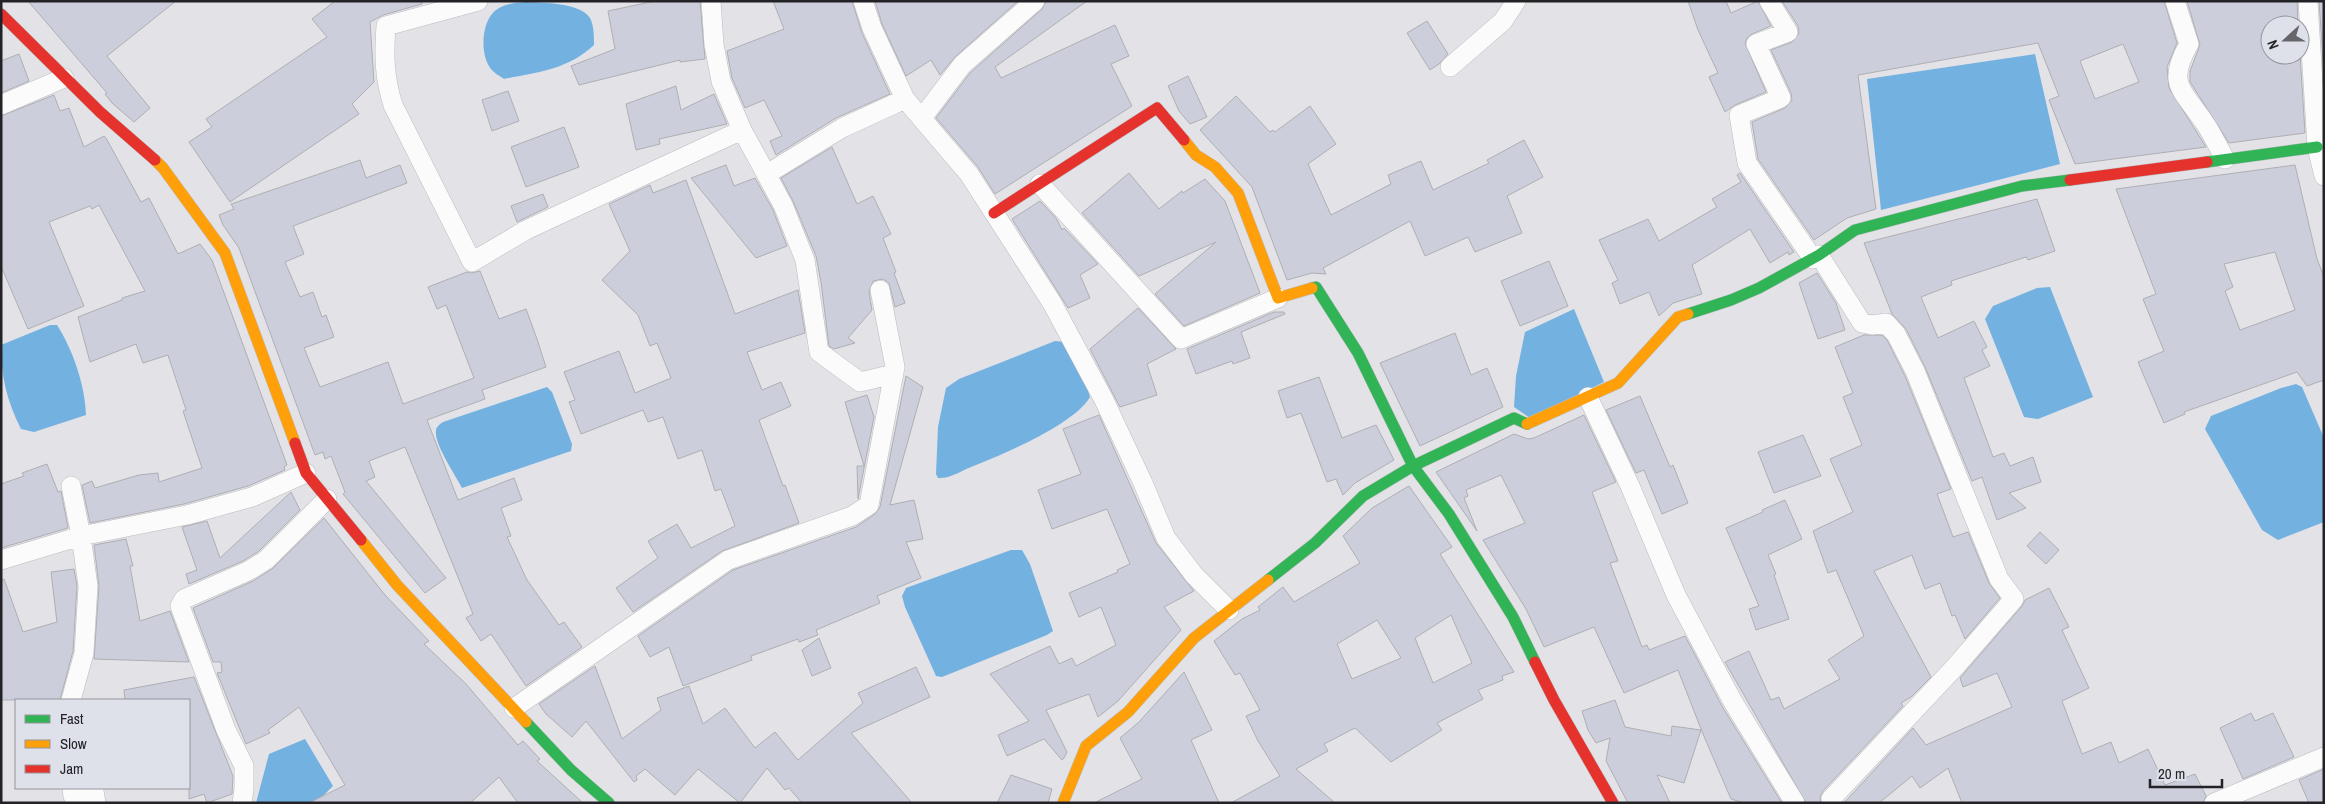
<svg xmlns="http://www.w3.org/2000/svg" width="2325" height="804" font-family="'Archivo Narrow',sans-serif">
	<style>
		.water { fill: #73b1e1 }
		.building { fill: #cccedb; stroke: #aeafb3; fill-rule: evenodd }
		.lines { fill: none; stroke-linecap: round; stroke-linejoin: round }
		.street-casing { stroke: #bbbcbf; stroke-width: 20 }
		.fast-casing { stroke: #bbbcbf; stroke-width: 12 }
		.slow-casing { stroke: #bbbcbf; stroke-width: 12 }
		.jam-casing { stroke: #bbbcbf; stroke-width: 12 }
		.street { stroke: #fbfbfb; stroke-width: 19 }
		.fast { stroke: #30b455; stroke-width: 11 }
		.slow { stroke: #ff9f0a; stroke-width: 11 }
		.jam { stroke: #e5322d; stroke-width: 11 }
	</style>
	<rect width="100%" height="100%" fill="#e2e2e7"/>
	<path class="water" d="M526,2c16,1 54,0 64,16 4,8 4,18 4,27 -27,25 -56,27 -90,34 -4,-3 -10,-6 -13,-10 -12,-14 -10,-52 8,-61 8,-5 18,-5 27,-6z
		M2035,54l25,110 -179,46 -14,-131z
		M2050,287l43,110 -55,22 -14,-2 -39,-98 8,-13 44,-18z
		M1574,309l30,73 -74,36 -16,-11 2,-31 9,-44z
		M50,325h7c16,25 28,60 29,90l-52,17 -13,-3c-14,-28 -20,-52 -20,-84z
		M1055,341l10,1 22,44 3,11c-15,27 -90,59 -119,70 -10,4 -22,12 -33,11l-2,-4 2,-47 8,-39 13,-9z
		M2296,384l6,3 22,51v84l-46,18 -16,-10 -57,-101 6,-13 70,-28z
		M547,387l5,5 20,52 -1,7 -109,37c-6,-12 -28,-44 -26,-57 0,-4 3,-6 7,-9z
		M1011,550h11l8,14 23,67 -6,4 -105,42 -6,-1 -31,-69 -3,-11 4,-8z
		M305,739l28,47 -17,17h-60l13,-49z"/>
	<path class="building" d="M28,1h148l-69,55 43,52 -16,14 -22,-19 -7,-9 2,-1z
		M335,1h87v3l-39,11 -13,7 4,60 -22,22 7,10 -129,88 -41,-60 23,-15 -6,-8 121,-82 -15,-18z
		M655,1h45l5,58 -25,3v-2l-101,25 -8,-19 44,-17 -7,-38z
		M773,1h79l10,32 28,61 -54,24 -60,37 -6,-14 12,-5 -18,-36 -19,8 -13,-30 -5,-27 57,-22z
		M875,1h143l-63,56 -15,18 -9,-15 -25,16 -24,-52z
		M1046,1h41l-92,66 6,11 114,-53 14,31 -18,8 21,42 -137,88 -17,-27 -42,-49 34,-45 72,-64z
		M1688,1h38l5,12 27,-12 13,25 -19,8 -5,4 -2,5 21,49 -31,13 -10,7 -16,-35 9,-4 -20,-43z
		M1782,1h382l13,42 -10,24 2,21 37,59 -131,17 -26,-64 10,-4 -21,-53 -180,32 18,134 -29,9 -33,22 -56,-81 -6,-37 33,-14 7,-8 -1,-7 -20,-43 21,-8 7,-9 -1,-7zM2123,44l16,38 -44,17 -15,-38z
		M2187,1h110l1,24h-28v30l30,-1 5,79 -76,10 -39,-61v-11l10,-26z
		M2319,1h5v73z
		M1427,21l21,33 -9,10 -9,6 -23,-37z
		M19,54l10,27 -28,12v-32z
		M1188,76l19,41 -17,7 -11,-13 -11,-25z
		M676,86l5,24 33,-16 13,30 -68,15 1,5 -24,6 -10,-46z
		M508,91l11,30 -27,10 -10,-31z
		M54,95l6,16 9,-3 15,39 20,-11 2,2 35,64 8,-4 29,56 22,-10 12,16 75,205 -3,2 1,3 -37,16 -64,18 -94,19 -8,-38 10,-4 3,7 44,-13 19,-2 1,9 43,-14 -19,-57 3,-1 -18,-55 -25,8 -7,-19 -46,18 -12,-45 44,-17v-2l23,-7 -46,-86 -7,4 -2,-3 -41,16 35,84 -56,23 -27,-63v-150z
		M1236,96l34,36 3,-2 2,2 35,-26 26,38 -28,20 23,51 60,-31 -3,-9 33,-14 12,29 56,-27 -2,-3 37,-20 19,37 -36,19 15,37 -47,19 -7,-15 -43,19 -15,-35 -87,47 3,6 -14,-1 -25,7 -35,-93 -52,-57z
		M564,127l15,40 -53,20 -15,-40z
		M832,147l25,57 16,-8 18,38 -8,4 13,34 -2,1 11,30 -10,4 -6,-24 -6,-4 -10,2 -4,11 3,18 -24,28 7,5 -21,6 -5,-3 -8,-64 -5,-26 -23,-55 -12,-23z
		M360,160l6,18 34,-13 7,18 -114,43 11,28 -19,8 15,35 13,-5 9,25 4,-2 8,22 -30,11 16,39 68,-25 15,42 71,-26 -28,-73 -9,4 -9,-22 39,-15 5,1 8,-2 19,48 27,-10 11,30 9,28 -64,23 3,9 -58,21 31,80 56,-22 8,22 -21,8 10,28 -4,1 20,43 32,45 5,-3 18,25 -56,39 -35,-52 -10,7 -15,-23 7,-4 -68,-167 -36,14 6,16 -9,4 80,97 -21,15 -82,-99 2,-2 -14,-36 -6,3 -2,-7 -8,3 -76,-207 -16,-23 -4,-10 15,-6 -3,-5z
		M726,165l8,21 21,-8 18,32 14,36 -31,12 -65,-80z
		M2295,165l22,94 7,18v103l-17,6 -10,-14 -113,40 1,2 -21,9 -26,-61 26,-11 -21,-52 13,-5 -40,-105zM2275,252l20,58 -55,20 -15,-39 8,-4 -9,-23z
		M1129,173l30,36 23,-18 1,2 22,-14 20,22 35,92 -76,33 -29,-32 61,-52 -77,34 -57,-63z
		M1740,173l54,79 -5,3 -1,-3 -18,11 -20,-34 -58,36 10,29 -29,9 -14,13 -10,-24 -29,12 -8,-21 6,-3 -19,-40 49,-21 11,22 58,-34 -5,-8 29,-17 -4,-7z
		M686,180l49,134 63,-24 7,43 -58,19 15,38 19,-8 10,24 -32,14 24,66 2,-1 14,38 -77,28 -89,61 -17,-24 42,-30 -10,-17 29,-17 14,24 44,-22 -14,-37 -6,2 -13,-41 -24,9 -15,-42 -15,5 -5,-12 -62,24 -12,-32 6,-2 -11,-28 55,-21 16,42 36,-15 -14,-35 -7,3 -12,-31 -36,-35 28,-29 -21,-47 41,-19 3,8z
		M543,194l5,13 -31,15 -6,-16z
		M2037,199l18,52 -27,9 -2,-3 -75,24 1,4 -31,12 17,41 36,-17 13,26 -5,3 8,16 -26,12 29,79 11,-4 6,13 23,-9 8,25 -32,11 17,15 -29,12 -15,-43 -10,4 -47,-114 -19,-38 -14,-15 -28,-71z
		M1040,201l16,17 6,12 2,-2 34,36 -18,11 10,23 -22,10 -56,-89z
		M1549,261l19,45 -48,20 -19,-45z
		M1817,273l19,30 9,27 -27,9 -19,-56z
		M1138,308l38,41 -29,15 10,31 -37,12 -30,-58z
		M1274,312h10l1,2 -44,18 9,26 -17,6 -1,-3 -36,13 -9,-25z
		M1455,333l16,42 16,-7 16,39 -83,39 -40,-83z
		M1864,335h18l5,5 18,36 46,113 -14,5 16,43 15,-5 21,51 11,15 -35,41 -10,-24 -3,1 -12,-33 -15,6 -13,-34 -38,16 57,106 -20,20 -10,6 2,3 -80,85 -3,6 1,6h-15l-81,-141 24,-11 22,49 8,-3 5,12 56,-30 -12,-19 36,-24 -28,-66 -8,3 -15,-42 40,-19 -23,-53 32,-14 -19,-48 10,-4 -18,-46z
		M906,376l17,11 -33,118 24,-5 9,39 -17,3 15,36 -44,18 3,7 -64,27 2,5 -19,7 -1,-3 -47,17 1,4 -69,26 -14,-39 -19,10 -12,-21 95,-66 123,-43 19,-13 5,-7z
		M1319,377l23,61 34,-13 18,35 -39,23 -12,12 -7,-16 -9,3 -26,-69 -14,5 -9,-27z
		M867,395l7,22 -16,82 -1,-33h7l-19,-64z
		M1640,396l30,71 3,-2 15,38 -26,11 -18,-44 -8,3 -30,-63z
		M1099,415l57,128 38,48 -30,16 17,23 -63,71 -20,16 -9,-23 -43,16 21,42 -3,6 -2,2 -18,-21 -37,17 -9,-21 31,-14 -39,-47 60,-28 9,18 13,-6 4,8 40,-21 -15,-38 -22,10 -10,-24 49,-21 -1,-2 13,-6 -23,-55 -55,20 -14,-39 43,-16 -18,-45z
		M1584,415l32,67 -24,10 26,69 -8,2 32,84 5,-2 2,5 36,-14 38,72 59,95h-38l-13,-4 -28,-65 -25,-64 -54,23 -30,-66 -50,20 -18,-38 -43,-69 42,-17 -24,-48 -35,15 2,6 -4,2 13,33 -41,-59 78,-38 14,5 6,-1z
		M1803,435l18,41 -47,17 -16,-41z
		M47,464l11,28 3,-1 7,37 -67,20v-64l23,-8 -2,-3z
		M1409,486l43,61 -12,7 74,118 -12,4 1,4 -25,10 5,9 -46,24 5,7 -51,32 -36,-34 -31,16 4,7 -32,18 39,34h-104l49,-27 -22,-35 -12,-25 14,-6 -20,-37 -5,2 -21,-34 28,-22 18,-9 -2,-3 25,-20 11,15 66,-39 -17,-27 29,-28zM1451,615l21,48 -39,20 -18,-45zM1377,620l24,38 -49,21 -15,-35z
		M291,492l9,18 -41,41 -16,10 -54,23 -3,-10 11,-4 -15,-43 25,-6 13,37z
		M1785,500l17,39 -34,16 8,19 -2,1 15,44 -33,11 -7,-21 10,-3 -33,-78 37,-16 -1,-2z
		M324,518l61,77 44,46 -5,3 42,40 52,61 5,-4 17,18 -3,2 46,42h-65l-19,-26 -29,26h-161l36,-18 -46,-78 -31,23 2,3 -24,11 -29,-71 5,-1 -1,-10h-8l-20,-54 60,-27 19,-12z
		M2040,532l19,18 -13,14 -19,-18z
		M126,539l7,27h-3l10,55 30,-10 19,51 -95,-3 5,-73 -5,-41z
		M74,569l3,17 -4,65 -13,49h-59v-120l3,-1 19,53 34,-10 -6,-50z
		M2049,588l20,39 -7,3 27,58 -27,13 20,53 29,-12 8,21 29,-14 17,36 30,-11 11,22 -3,7h-241l-14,-35 -28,20 -8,-12 -33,27h-35l69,-75 13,17 86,-38 -15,-34 -34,14 -3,-9 62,-72 3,-6z
		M819,638l12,30 -19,8 -10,-26z
		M595,666l27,73 39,-29 -4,-12 32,-12 14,38 22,-16 30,40 20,-16 23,28 65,-57 -5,-10 58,-26 14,30 -79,36 61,70h-110l-13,-15 -4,2 -18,-22 -27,35 -42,-34 -23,26 -30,-26 -9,7 1,4 -3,2 -48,-61 -14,16 -26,-23 -7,-10z
		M1184,672l28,58 -21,10 28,63h-125l48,-24 -22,-41 19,-16z
		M194,677l39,99 -1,18 -25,9 -3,-9 -15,5v-99h-64l-1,-10z
		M1615,700l10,27 46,9 1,-10 29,4 -17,53 -27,-8 13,28h-42l-22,-42 4,-23 -14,5 -8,-13 -6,-19z
		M2251,713l4,8 18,-8 21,44 -51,22 -23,-51z
		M2324,769v34h-15l-10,-23z
		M1011,775l41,14 -4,14h-51z"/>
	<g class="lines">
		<g class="street-casing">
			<path id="street" d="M478,1l-92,25c-2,29 -2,51 7,79l79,157 54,-32 216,-100
				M711,1l3,44 7,36 21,49 41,75 22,55 14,92 41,30 34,-8
				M863,1l9,27 33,71 64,75 83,129 52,97 39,83 23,55 28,37 35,35
				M1769,1l19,31 -32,12 25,54 -42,17 8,48 66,96
				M2175,1l14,43c-23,40 -7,45 15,78 8,11 14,25 21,37
				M2308,1l9,146 7,29
				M1450,67l53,-46 13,-20
				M1,105l63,-27
				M922,118l40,-53 73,-64
				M767,174l75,-46 63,-29
				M1040,184l141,155 97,-41
				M1819,255l43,68 10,2 14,-2 10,11 19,37 84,208 15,20 -59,68 -124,132 2,4
				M1588,397l42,89 46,109 57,107 62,101
				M71,486l10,50 106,-21 65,-18 54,-24
				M1,560l80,-24 7,50 -4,67 -13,47
				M514,708l214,-148 124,-44 17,-11 26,-138 -15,-77
				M72,788l1,8 21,-5 2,12
				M242,803l2,-14v-23l-18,-36 -46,-124 4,-7 64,-28 18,-11 61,-61
				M2214,803l110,-46"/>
		</g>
		<g class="fast-casing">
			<path id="fast" d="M2207,162l110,-15
				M1312,288l4,-1 42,66 55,113 36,48 64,103 22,45
				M1688,314l43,-14 28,-12 60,-33 36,-25 167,-44 48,-6
				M1268,580l47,-37 48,-47 50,-30 101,-48 13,6
				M526,722l45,48 38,33"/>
		</g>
		<g class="slow-casing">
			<path id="slow" d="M1184,140l12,15 19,12 23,26 40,105 34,-10
				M155,160l8,8 62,85 70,190
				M1527,424l91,-41 60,-66 10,-3
				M361,540l36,45 129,137
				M1063,803l23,-57 42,-34 66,-74 74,-58"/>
		</g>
		<g class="jam-casing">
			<path id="jam" d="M1,14l99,98 55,48
				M2070,180l137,-18
				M994,213l163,-105 27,32
				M295,443l11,30 55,67
				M1535,662l19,38 59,103"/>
		</g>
		<use href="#street" class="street"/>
		<use href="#fast" class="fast"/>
		<use href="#slow" class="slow"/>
		<use href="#jam" class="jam"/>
	</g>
	<rect width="2325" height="804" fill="none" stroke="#232327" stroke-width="5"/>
	<rect x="15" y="699" width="175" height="90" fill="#dfe1ea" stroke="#94959c"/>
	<rect x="25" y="715" width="25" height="8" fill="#30b455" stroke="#94959c"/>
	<text x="60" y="724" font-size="15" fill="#232327">Fast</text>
	<rect x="25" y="740" width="25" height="8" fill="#ff9f0a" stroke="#94959c"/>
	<text x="60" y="749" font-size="15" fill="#232327">Slow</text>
	<rect x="25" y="765" width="25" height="8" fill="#e5322d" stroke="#94959c"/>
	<text x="60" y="774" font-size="15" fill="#232327">Jam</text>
	<g transform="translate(2285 40) rotate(249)"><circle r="24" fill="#dfe1ea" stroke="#94959c"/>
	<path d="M0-4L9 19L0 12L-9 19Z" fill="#66666a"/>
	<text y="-8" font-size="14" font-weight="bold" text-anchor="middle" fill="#232327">N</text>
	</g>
	<path d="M2150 779v8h72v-8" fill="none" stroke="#232327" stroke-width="2.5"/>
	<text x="2158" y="779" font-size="15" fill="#232327" stroke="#dfe1ea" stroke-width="4" paint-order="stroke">20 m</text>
</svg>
